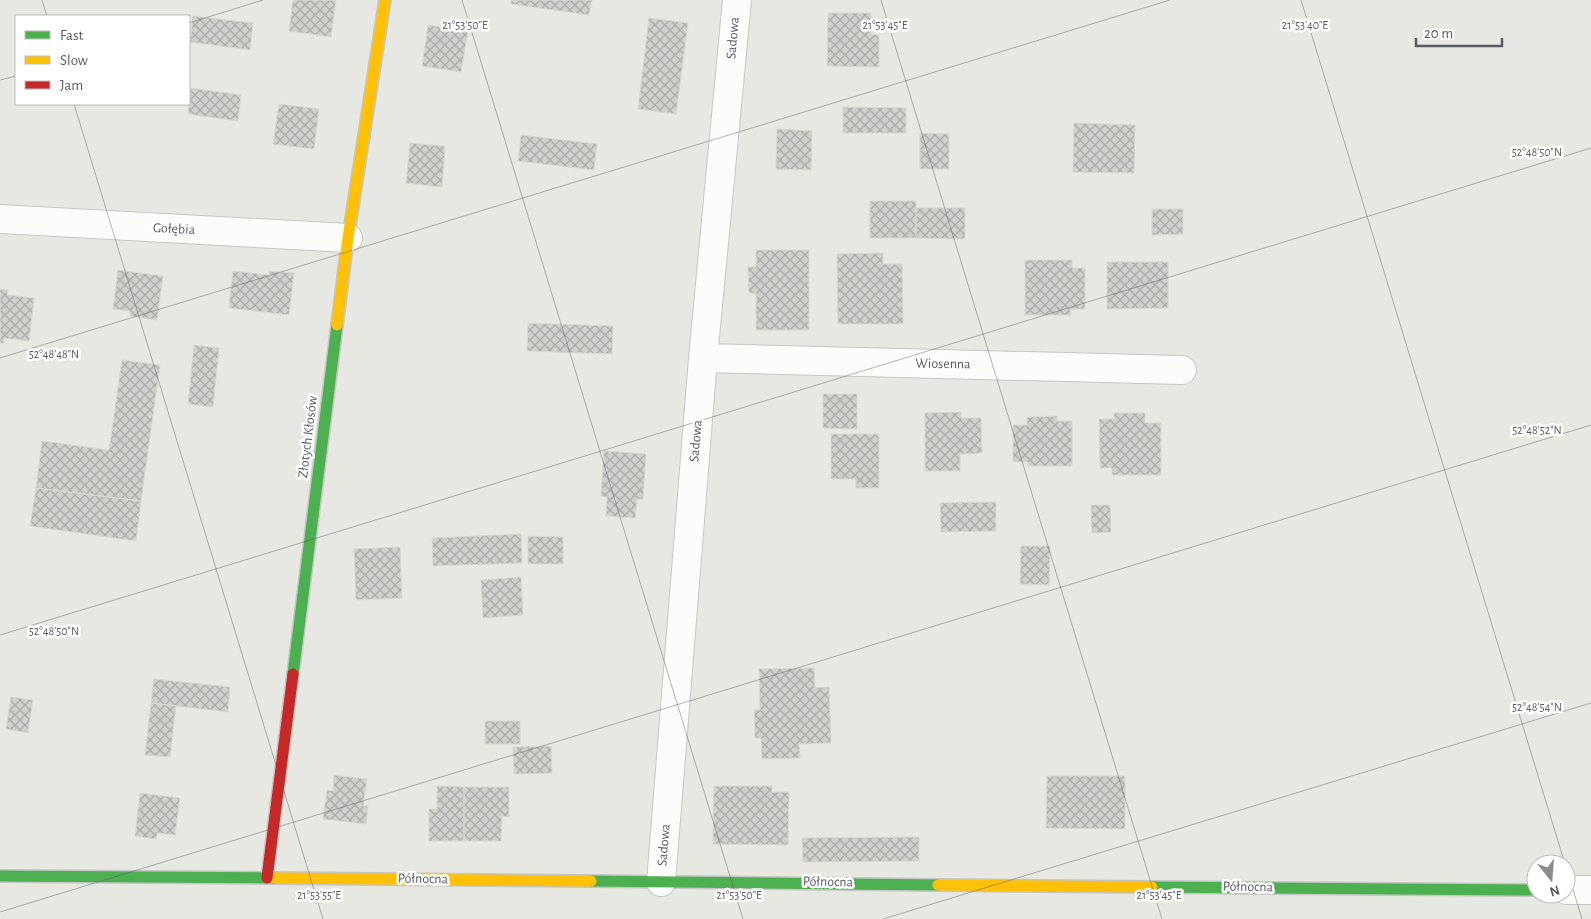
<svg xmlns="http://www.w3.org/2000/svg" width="1591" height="919" font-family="'Alegreya Sans',sans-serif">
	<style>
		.building { fill: url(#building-cross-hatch); stroke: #d8d7d1 }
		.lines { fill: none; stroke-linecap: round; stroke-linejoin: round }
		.street-casing { stroke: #c6c6c6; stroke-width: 30 }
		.fast-casing { stroke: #c4c6c5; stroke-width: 14 }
		.slow-casing { stroke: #c4c6c5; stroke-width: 14 }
		.jam-casing { stroke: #c4c6c5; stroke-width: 14 }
		.street { stroke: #fcfcfb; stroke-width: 28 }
		.fast { stroke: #4caf50; stroke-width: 11 }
		.slow { stroke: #ffc107; stroke-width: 11 }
		.jam { stroke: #c62828; stroke-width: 11 }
		.ticks { fill: none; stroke: #585a61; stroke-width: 1; stroke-opacity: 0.45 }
		.labels { text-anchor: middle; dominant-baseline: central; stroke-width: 5; stroke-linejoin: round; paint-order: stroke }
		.street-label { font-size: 14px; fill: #585a61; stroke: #fff }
		.ticks-label { font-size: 12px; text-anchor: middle; fill: #585a61; stroke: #fff; stroke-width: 5; stroke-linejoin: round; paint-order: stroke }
	</style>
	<defs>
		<pattern id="building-cross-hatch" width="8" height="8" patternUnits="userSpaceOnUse" patternTransform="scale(1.25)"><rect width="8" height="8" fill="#d0cfcc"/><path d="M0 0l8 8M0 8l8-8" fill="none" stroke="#acaba9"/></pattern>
	</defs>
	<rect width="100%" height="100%" fill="#e8e8e2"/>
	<path class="building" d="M293,0h43l-5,37 -42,-6z
		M511,0h81l-3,15 -78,-11z
		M828,13h43v21l8,1v32l-52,-1z
		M193,16l60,7 -3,27 -60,-8z
		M649,18l39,5 -12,91 -38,-5z
		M428,25l40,6 -7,41 -39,-6z
		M191,88l50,7 -3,26 -50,-7z
		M279,104l40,5 -5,40 -41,-5z
		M843,107l63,1v25h-63z
		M1074,123l61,2 -1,48 -61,-1z
		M777,129l35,2 -1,39 -35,-1z
		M920,133l29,1v35h-29z
		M521,135l76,9 -3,26 -76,-9z
		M410,143l35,3 -3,41 -36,-4z
		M870,201h46v37h-46z
		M916,208h49v31l-49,-1z
		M1152,209h31v25l-31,1z
		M756,250h53v80h-53v-37h-7l-1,-26h8z
		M883,253v11h19l1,60h-65l-1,-70z
		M1025,260h47v8h13v41h-15l1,6h-46z
		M1107,262h61v46l-61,1z
		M118,270l45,6 -6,44 -27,-4v-5l-17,-2z
		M233,271l36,4v-4l25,2 -5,42 -60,-7z
		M0,289l8,1 -1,5 27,3 -5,43 -25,-3v5h-4z
		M528,323l85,3 -1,28 -85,-3z
		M194,345l25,3 -6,59 -25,-3z
		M122,360l38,5 -19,136 -105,-13 6,-47 67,9z
		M823,394h34v35l-34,-1z
		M961,412v6h20l1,35 -22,1v17h-35v-58z
		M1114,413h31v10h16v52h-49v-7h-12l-1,-49h15z
		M1057,416v5h15v45h-44v-4h-15v-37h14v-8z
		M831,434h48v54h-23v-9h-25z
		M604,451l42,3 -3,45h-6l-2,19 -29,-2 1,-19 -6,-1z
		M36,488l105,13 -5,40 -106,-15z
		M996,502v29l-55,1 -1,-29z
		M1091,505h19l1,27 -19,1z
		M521,534l1,29 -89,3 -1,-28z
		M528,536l35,1v27h-35z
		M1021,546h29l-1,39 -29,-1z
		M400,547l2,51 -46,2 -2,-51z
		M521,577l2,38 -40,3 -2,-38z
		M814,668l1,20 14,-1 2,56 -32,1 1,14 -38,1 -1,-21h-6l-1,-28h6l-1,-41z
		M154,679l76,8 -2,25 -77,-9z
		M11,697l22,3 -5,33 -22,-4z
		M151,703l25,3 -6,51 -25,-2z
		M485,721h35v23h-35z
		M551,746l1,27 -38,1 -1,-27z
		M334,775l33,4 -4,27h5l-2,18 -43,-5 4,-29 6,1z
		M1047,776h78v53l-79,-1z
		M437,786l27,1v54h-35v-32h8z
		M714,786h58v6h17l-1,53 -75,-1z
		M464,787h45v30l-7,-1 -1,25h-37z
		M140,793l40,5 -5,37 -18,-2 -1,6 -21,-3z
		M919,837v24l-116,1 -1,-24z"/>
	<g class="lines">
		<g class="street-casing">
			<path id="street" d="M0,219l348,19
				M703,358l479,12
				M661,882l42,-524 34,-358
				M1566,890h25"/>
		</g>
		<g class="fast-casing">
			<path id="fast" d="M293,674l44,-349
				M0,876l274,2
				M591,881l347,4
				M1152,887l384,3"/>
		</g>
		<g class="slow-casing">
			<path id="slow" d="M337,325l11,-87 37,-238
				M274,878l317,3
				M938,885l214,2"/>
		</g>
		<g class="jam-casing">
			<path id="jam" d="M267,878l26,-204"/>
		</g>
		<use href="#street" class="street"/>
		<use href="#fast" class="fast"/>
		<use href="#slow" class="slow"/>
		<use href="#jam" class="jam"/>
	</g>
	<path class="ticks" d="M42,0l5,16M462,0l281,919M881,0l281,919M1301,0l264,864M189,23l74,-23M0,80l16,-4M74,104l249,815M0,358l1170,-358M0,635l1591,-487M1566,866l16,53M0,912l1591,-487M883,919l708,-216"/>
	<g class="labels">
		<g class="street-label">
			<text transform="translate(733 38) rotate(-85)">Sadowa</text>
			<text transform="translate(174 229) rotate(3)">Gołębia</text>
			<text transform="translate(943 364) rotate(1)">Wiosenna</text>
			<text transform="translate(308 437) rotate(-83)">Złotych Kłosów</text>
			<text transform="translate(696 441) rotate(-85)">Sadowa</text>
			<text transform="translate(664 845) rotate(-85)">Sadowa</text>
			<text transform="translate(423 879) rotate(1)">Północna</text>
			<text transform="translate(828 882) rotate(1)">Północna</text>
			<text transform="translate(1248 887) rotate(1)">Północna</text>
		</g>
	</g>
	<g class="ticks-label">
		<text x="465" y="29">21°53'50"E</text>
		<text x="885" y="29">21°53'45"E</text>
		<text x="1305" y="29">21°53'40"E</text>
		<text x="1537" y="156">52°48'50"N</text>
		<text x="54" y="358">52°48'48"N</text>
		<text x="1537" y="434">52°48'52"N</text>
		<text x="54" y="635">52°48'50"N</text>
		<text x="1537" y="711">52°48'54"N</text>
		<text x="319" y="899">21°53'55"E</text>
		<text x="739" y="899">21°53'50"E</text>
		<text x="1159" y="899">21°53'45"E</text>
	</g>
	<rect x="15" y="15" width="175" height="90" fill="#ffffff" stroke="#bcbdc0"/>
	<rect x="25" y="31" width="25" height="8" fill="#4caf50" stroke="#bcbdc0"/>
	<text x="60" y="40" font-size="15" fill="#585a61">Fast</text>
	<rect x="25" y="56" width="25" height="8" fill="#ffc107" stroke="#bcbdc0"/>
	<text x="60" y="65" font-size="15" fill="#585a61">Slow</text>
	<rect x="25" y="81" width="25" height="8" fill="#c62828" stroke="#bcbdc0"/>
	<text x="60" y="90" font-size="15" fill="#585a61">Jam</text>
	<g transform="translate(1551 879) rotate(163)"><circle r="24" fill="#ffffff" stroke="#bcbdc0"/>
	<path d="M0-4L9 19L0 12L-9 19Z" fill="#8a8c8e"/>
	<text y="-8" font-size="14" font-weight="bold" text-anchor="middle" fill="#585a61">N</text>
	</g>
	<path d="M1416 38v8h86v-8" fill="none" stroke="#585a61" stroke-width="2.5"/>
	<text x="1424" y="38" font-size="15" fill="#585a61" stroke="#ffffff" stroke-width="4" paint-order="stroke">20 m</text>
</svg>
